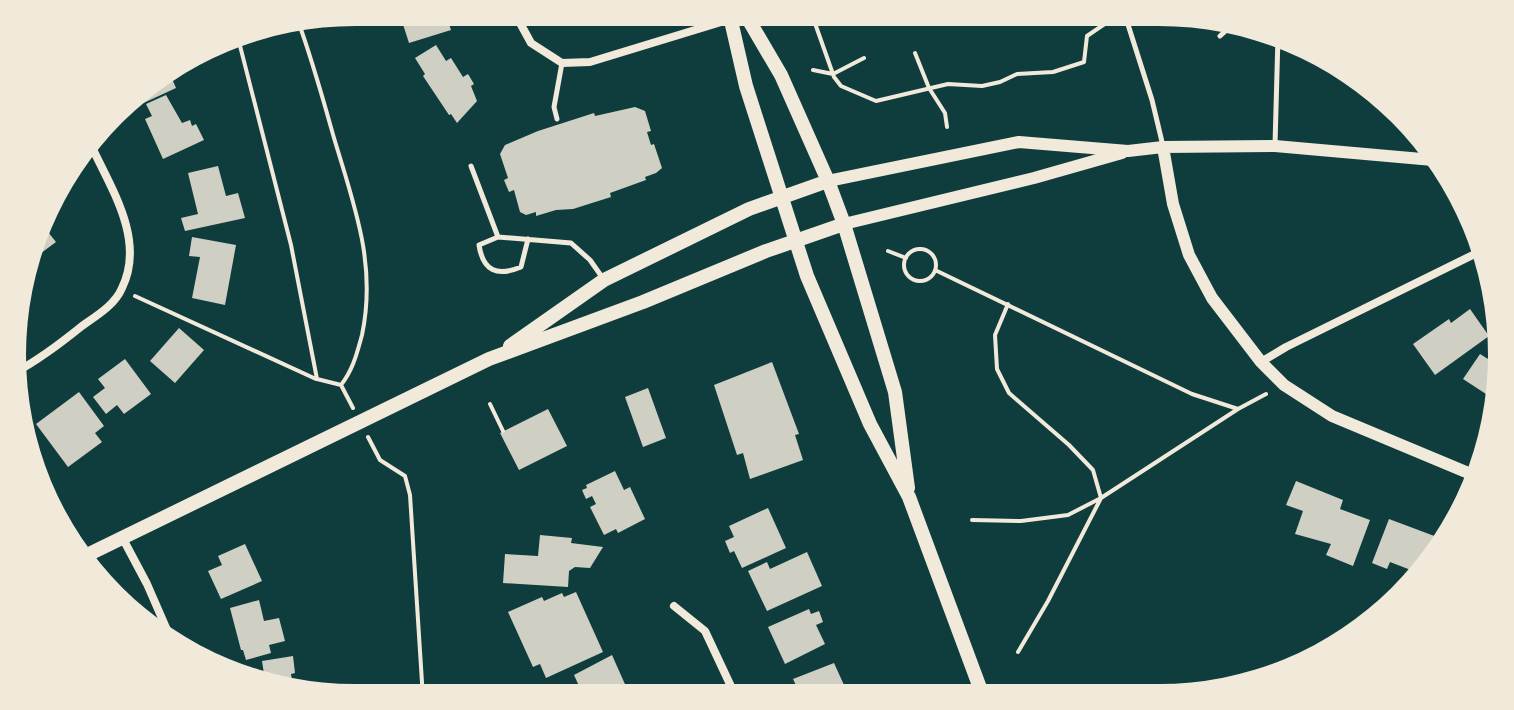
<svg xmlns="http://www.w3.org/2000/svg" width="1514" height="710" font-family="'Golos Text',sans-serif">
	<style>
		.building { fill: #cfcfc3 }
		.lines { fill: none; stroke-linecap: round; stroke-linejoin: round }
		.path { stroke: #f1e9da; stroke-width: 4 }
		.service { stroke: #f1e9da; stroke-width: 5 }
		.minor { stroke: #f1e9da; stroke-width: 8 }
		.tertiary { stroke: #f1e9da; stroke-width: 12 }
		.secondary { stroke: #f1e9da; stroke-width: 14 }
	</style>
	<rect width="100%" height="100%" fill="#0f3d3e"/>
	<path class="building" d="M399,12H445L451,30L409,43Z
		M436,45L446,61L451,58L463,77L468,74L474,84L471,86L477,101L457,123L451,114L449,115L423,76L425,74L415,58Z
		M169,72L176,88L137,106L133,97L146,83Z
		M166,95L182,123L190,120L192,126L196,124L204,140L163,159L145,119L152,116L146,104Z
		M635,107L645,111L651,131L647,132L651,145L654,144L662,168L656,173L645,177L646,180L610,193L611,197L573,209L556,210L536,216V212L526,215L520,212L514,190L509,192L504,180L508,178L500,154L505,145L538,131L594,113L595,116Z
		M218,166L226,196L238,193L245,218L185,231L181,218L198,214L188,173Z
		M44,227L56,242L29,262L37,244Z
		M192,237L236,245L225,305L192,298L200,257L189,256Z
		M1470,309L1489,336L1435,375L1413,344L1449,319L1451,323Z
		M179,328L204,350L175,383L150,361Z
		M1499,342L1502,355L1495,389L1491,387L1486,394L1463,379L1480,354L1488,359Z
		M125,359L151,394L124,414L117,405L106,414L93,397L105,388L98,379Z
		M772,362L799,434L795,435L803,460L750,479L743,453L737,455L714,385Z
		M648,388L666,438L643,447L625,397Z
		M79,392L104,426L95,433L102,442L68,467L36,424Z
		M548,409L567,446L519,470L500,433Z
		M34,443L42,467L36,469L29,445Z
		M615,471L624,490L630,487L645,519L618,533L616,529L604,535L590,507L596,504L592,496L586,499L582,490L587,488L586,485Z
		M1296,481L1343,500L1340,509L1370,520L1353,566L1326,555L1331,544L1295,534L1303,511L1286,505Z
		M768,508L786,548L742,568L734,551L730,553L725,541L734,537L729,526Z
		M1389,519L1445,540L1431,564L1412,583L1416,572L1390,562L1387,569L1372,563Z
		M540,535L572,538L571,543L603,547L590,568L575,567L569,571L568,587L503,583L505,554L538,556Z
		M245,544L262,581L221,599L208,571L222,565L218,556Z
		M807,552L822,586L767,611L748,571L767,562L770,569Z
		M576,592L603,652L546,678L540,664L533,667L508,612L542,597L544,601L562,593L564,597Z
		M259,600L264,621L279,618L285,641L269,645L271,653L246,660L243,650H241L230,608Z
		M809,609L811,614L819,611L823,622L816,625L825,644L785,664L768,627Z
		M612,655L628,691L615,697H584L574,675Z
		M293,656L295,673L291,674L293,686L261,679L260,674H264L262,661Z
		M834,663L849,696H801L793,679Z
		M662,685L668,697H635Z"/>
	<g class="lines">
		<path class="path" d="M811,12L834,77L841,86L876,101L948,84L982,86L1000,82L1017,74L1053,72L1084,62L1087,36L1109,21
			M1080,12L1107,21
			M1148,12H1153
			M298,21C312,59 323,99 334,138C354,205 377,264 362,335C357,353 353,370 341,385
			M237,34L291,245L317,379L341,385
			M915,53L929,88L945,113L947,127
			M813,70L833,74L864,58
			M904 265a16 16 0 1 1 32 0a16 16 0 1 1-32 0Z
			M888,251L906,258
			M935,270L1192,394L1238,409L1266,394
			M135,296L316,379
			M341,385L353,408
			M490,404L503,431
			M368,437L380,460L405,476L410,495L423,698
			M972,520L1021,521L1068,515L1101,498L1093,470L1069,445L1009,393L997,369L995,335L1008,304
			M1018,652L1048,601L1101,498L1238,409"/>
		<path class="service" d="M1124,12L1152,100L1163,146
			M1220,36L1231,26
			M557,119L554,107L562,63
			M1275,145L1278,36
			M471,166L498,237L571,243L590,260L602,277
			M498,237L479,245C483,271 497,277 521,267L528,239"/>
		<path class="minor" d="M514,12L531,43L562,63L590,62L731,19
			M1261,362L1286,347L1481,251
			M16,372C40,359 61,343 82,326C96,316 115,305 122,288C146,239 110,187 90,143
			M122,537L147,584L171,639
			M674,606L705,631L736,697"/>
		<path class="tertiary" d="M1163,147L1173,204L1189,255L1212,298L1261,362L1284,385L1332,416L1478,477
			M828,181L1019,142L1128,151L1163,147L1275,146L1433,160
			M844,224L1034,178L1122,153"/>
		<path class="secondary" d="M729,12L746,86L807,276L870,424L909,497L983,696
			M744,12L781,75L828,181L844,224L895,392L908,488
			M510,346L604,280L749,209L828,181
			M85,556L489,359L643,302L766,251L844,224"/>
	</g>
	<path d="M0 0H1514V710H0ZM355 26H1159A329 329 0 0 1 1488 355V355A329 329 0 0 1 1159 684H355A329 329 0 0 1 26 355V355A329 329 0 0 1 355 26Z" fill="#f1e9da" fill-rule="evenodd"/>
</svg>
